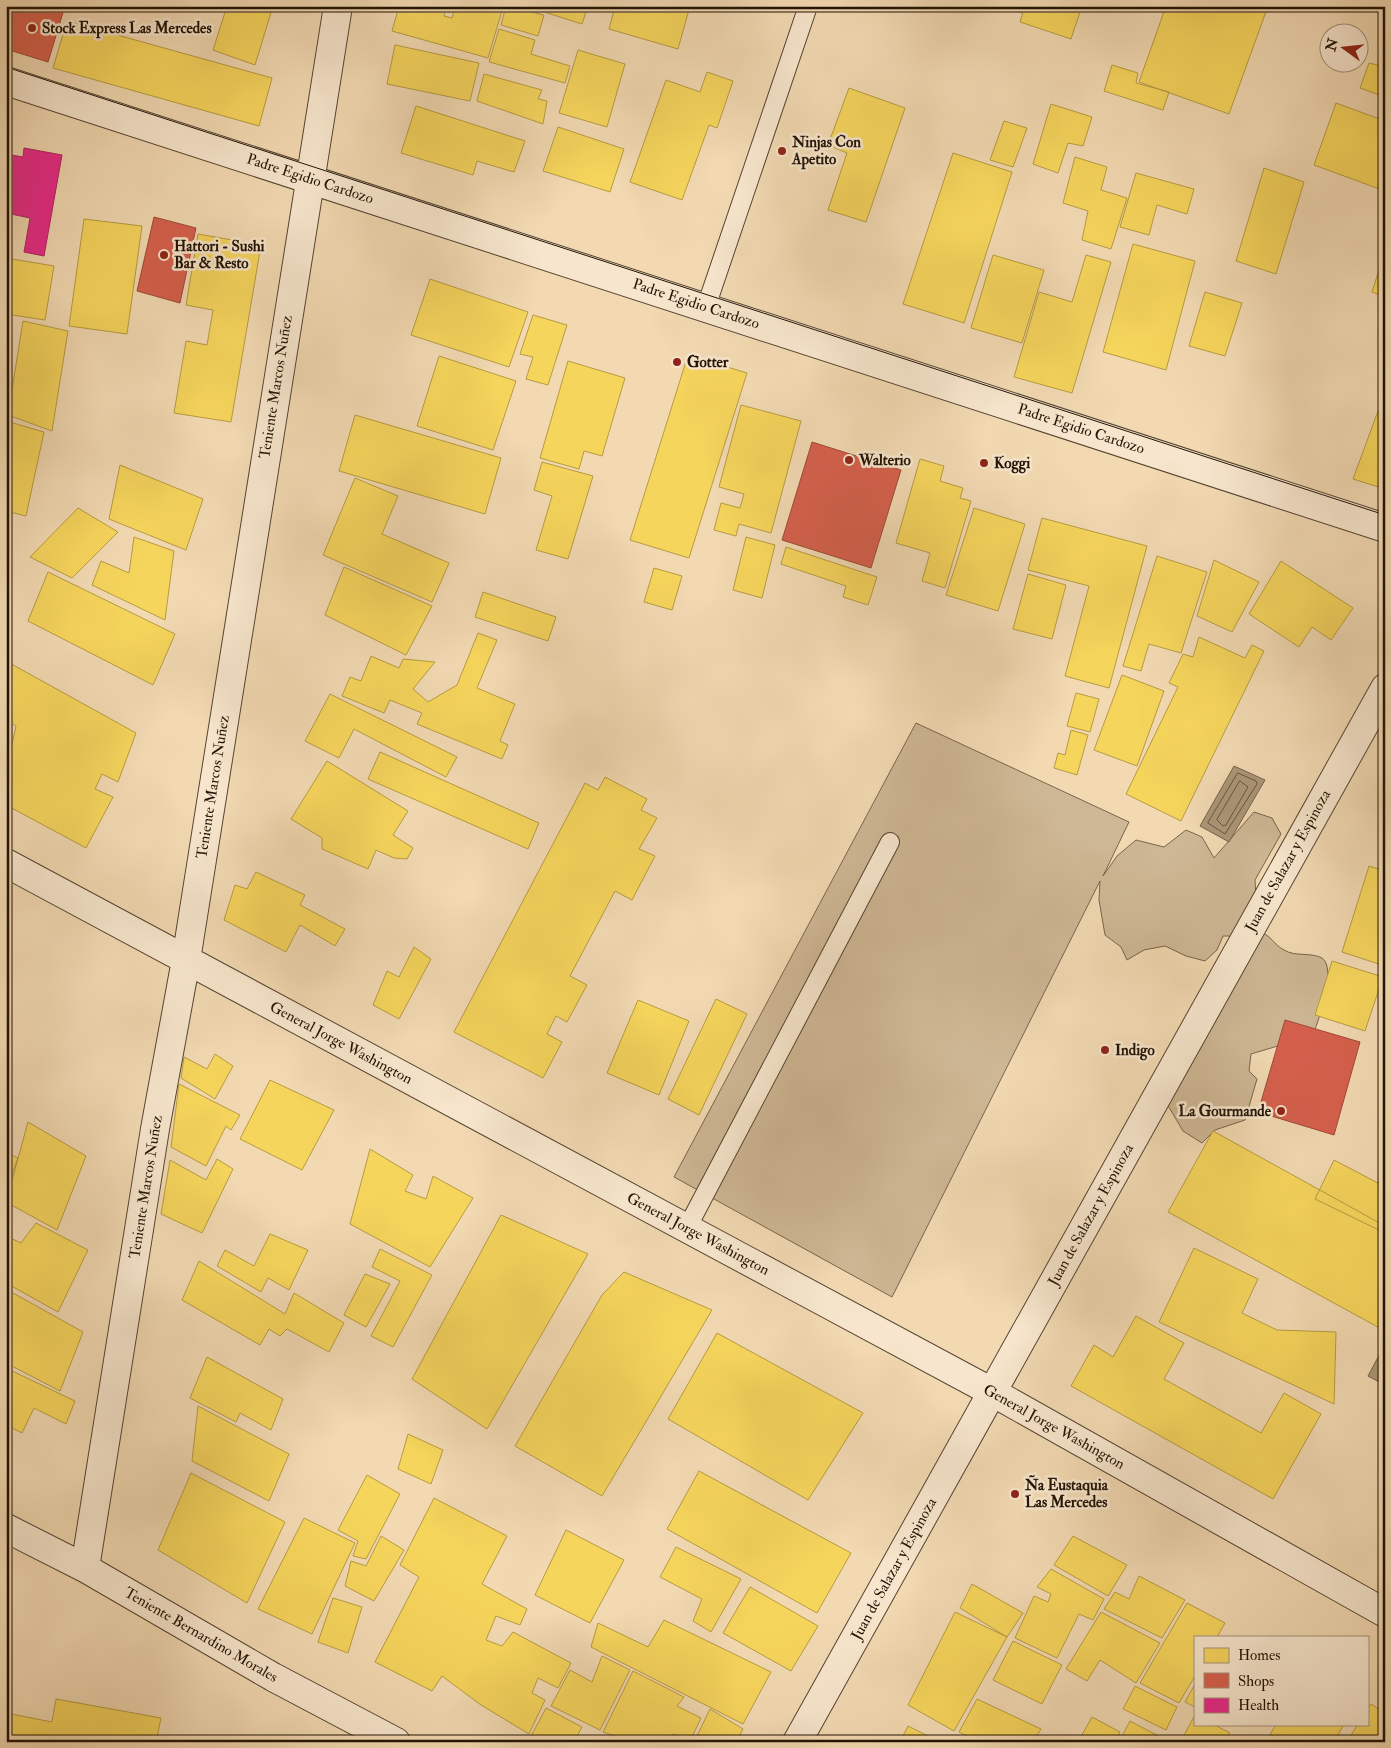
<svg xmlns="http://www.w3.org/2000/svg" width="1391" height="1748" font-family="'IM FELL Double Pica',serif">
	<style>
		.green { fill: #ceb794; stroke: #78654c }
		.water { fill: #ab9677; stroke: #746249 }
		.homes { fill: #f6d55c; stroke: #b69b42 }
		.shops { fill: #d6604d; stroke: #a04937 }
		.health { fill: #e7298a; stroke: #ac2262 }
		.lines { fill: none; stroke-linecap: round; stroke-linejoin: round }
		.shore { stroke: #66543e; stroke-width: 1 }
		.service-casing { stroke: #554430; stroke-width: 20 }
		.minor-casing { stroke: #554430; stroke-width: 30 }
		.tertiary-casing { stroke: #554430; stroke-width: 30 }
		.service { stroke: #f7e6cd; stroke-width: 18 }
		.minor { stroke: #f7e6cd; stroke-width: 28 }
		.tertiary { stroke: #f7e6cd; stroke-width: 28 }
		.tram { stroke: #211304; stroke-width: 1 }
		.poi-dot { fill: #8f2418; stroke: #f7e6cd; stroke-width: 2 }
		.labels { text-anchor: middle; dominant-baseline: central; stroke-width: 5; stroke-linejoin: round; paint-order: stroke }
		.poi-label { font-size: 15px; font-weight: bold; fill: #211304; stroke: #f7e6cd; text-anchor: start }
		.street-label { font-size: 15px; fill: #211304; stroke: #f7e6cd }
	</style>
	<rect width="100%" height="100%" fill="#f2d9b2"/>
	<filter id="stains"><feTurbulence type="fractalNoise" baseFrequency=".004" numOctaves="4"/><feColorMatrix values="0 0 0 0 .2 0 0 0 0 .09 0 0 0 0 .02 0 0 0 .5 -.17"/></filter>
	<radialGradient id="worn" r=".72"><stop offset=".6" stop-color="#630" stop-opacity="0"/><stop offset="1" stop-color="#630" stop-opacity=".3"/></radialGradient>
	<path class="green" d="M916,723L1129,822L1103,876L1117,856L1136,840L1164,847L1186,830L1202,837L1214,858L1254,812L1272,818L1281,834L1255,880L1256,897L1237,936H1223L1217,950L1205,961L1186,956L1165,946L1144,950L1127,960L1121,947L1105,935L1099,900L1100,881L892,1297L674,1177Z
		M1260,932C1271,935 1274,945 1284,950C1295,957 1311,952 1322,958C1337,968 1319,1019 1314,1032L1281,1045L1251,1054L1249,1071L1257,1079L1245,1120L1215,1130L1202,1143L1183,1131L1160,1092Z"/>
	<path class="water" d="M1234,766L1265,780L1229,842L1200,826Z
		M1383,1348L1385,1349V1385L1368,1376Z"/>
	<path class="homes" d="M227,6H273L255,65L213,50Z
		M399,6H447L444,16L452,18L455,6L503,7L488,58L392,31Z
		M506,6L544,15L538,36L501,25Z
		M525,6H588L582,24Z
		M615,6H690L678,49L609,29Z
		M1001,6H1023L1021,13Z
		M1025,6H1082L1071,39L1020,22Z
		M1166,6H1268L1229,114L1139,82Z
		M67,21L272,78L259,126L53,68Z
		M499,29L535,40L531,54L570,66L565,83L489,62Z
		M395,45L479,63L470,101L387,84Z
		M578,50L625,64L607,127L559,113Z
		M1369,63L1385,67V97L1360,88Z
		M1112,65L1138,73L1136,83L1169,92L1163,110L1104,91Z
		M707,72L733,81L717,128L709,125L682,200L630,182L666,80L700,92Z
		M484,74L542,90L538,99L547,101L543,124L477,101Z
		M849,88L905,108L866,222L828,210L847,153L828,145Z
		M1336,103L1385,121V191L1314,165Z
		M1051,104L1092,117L1083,146L1068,143L1058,173L1033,164Z
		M416,106L525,141L514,172L477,161L473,175L401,153Z
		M1004,121L1027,128L1013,167L990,160Z
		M558,127L624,149L610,192L543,171Z
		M953,153L1012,172L964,323L903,304Z
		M1075,157L1107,167L1101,190L1127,198L1111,249L1082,240L1088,211L1063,203Z
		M1264,168L1304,182L1276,274L1236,261Z
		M1136,173L1194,189L1187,214L1157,205L1149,235L1120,227Z
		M84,219L142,226L127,334L69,326Z
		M198,234L261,245L231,422L174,413L186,341L207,345L213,310L186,305Z
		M1133,244L1195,261L1166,370L1103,352Z
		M1385,251V297L1372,292Z
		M993,255L1044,270L1022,343L971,328Z
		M1086,255L1111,262L1072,393L1014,377L1039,292L1072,302Z
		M6,258L54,266L45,320L6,314Z
		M430,279L528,312L509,367L411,335Z
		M1205,292L1242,303L1225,356L1189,346Z
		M533,315L567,325L548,385L526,379L533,357L520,354Z
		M23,321L68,331L52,431L8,415Z
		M688,355L747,373L689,558L630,540Z
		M439,356L516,381L493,450L417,426Z
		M568,361L625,378L602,456L584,451L579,469L540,458Z
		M741,405L801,421L771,533L739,524L736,536L714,530L721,503L740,508L744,494L719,487Z
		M1378,411L1385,414V489L1353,479Z
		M355,415L501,458L485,514L339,471Z
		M6,421L44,432L26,516L6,511Z
		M920,459L944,466L940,481L963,488L960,498L971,501L945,588L922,581L930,553L896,543Z
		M542,462L593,476L568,559L536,550L552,496L534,490Z
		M120,465L203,499L186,550L109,519Z
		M355,478L398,496L382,534L449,563L432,602L323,555Z
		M78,508L118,532L72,578L30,557Z
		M974,508L1025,524L998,611L946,595Z
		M1042,518L1147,546L1109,688L1065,676L1089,586L1028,570Z
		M134,537L174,551L165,620L92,585L101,561L129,573Z
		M746,537L775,545L762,598L733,590Z
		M786,547L877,577L868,605L843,597L846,586L781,564Z
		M1157,556L1207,572L1181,653L1149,644L1141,671L1123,666Z
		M1214,560L1259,582L1232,632L1197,616Z
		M1281,561L1353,608L1331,640L1312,627L1299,647L1249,614Z
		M344,567L432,606L406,655L325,615Z
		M654,568L682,576L672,610L644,602Z
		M48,572L175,634L153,685L28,621Z
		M1028,574L1066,585L1052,639L1013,629Z
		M483,592L556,617L548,641L475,617Z
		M478,633L497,640L477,688L515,704L500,741L508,745L502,759L417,724L422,713L390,700L384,713L342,696L350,677L361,681L371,656L399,668L403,659L435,662L413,689L428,702L457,685Z
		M1199,637L1245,658L1252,645L1264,651L1181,821L1126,794L1178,687L1169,683L1183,654L1193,657Z
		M6,661L136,733L118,782L102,774L95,789L113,797L86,848L6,805V742L12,744L16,726L6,720Z
		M1122,675L1164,691L1137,766L1094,750Z
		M1076,693L1099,699L1090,732L1067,726Z
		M330,694L457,757L446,777L354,729L339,758L305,741Z
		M1071,730L1088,735L1077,775L1054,768L1058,753L1065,755Z
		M380,752L539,823L528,849L368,779Z
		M327,761L408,811L393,835L413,848L407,859L394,858L376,850L368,869L322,849V838L291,819Z
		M605,777L647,799L641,810L657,818L639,849L655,856L632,900L615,891L570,976L587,985L567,1022L556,1016L547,1034L562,1042L543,1078L454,1032L585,783L598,790Z
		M1369,866L1385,871V966L1342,952Z
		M256,872L305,895L300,905L345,929L335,946L300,925L286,952L224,920L235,885L247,889Z
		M414,947L431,959L399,1019L373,1005L387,971L399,977Z
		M1332,961L1383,977L1365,1031L1315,1015Z
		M716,999L747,1014L699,1115L668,1099Z
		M638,1000L689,1021L659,1095L607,1073Z
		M215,1054L233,1066L215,1099L181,1078L184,1057L207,1069Z
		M270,1080L334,1110L302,1170L240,1139Z
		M179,1084L240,1115L231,1130L226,1126L206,1166L171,1147Z
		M28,1122L86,1156L57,1230L6,1202Z
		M1213,1131L1385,1226V1331L1168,1212Z
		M370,1149L413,1175L405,1191L426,1199L433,1176L473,1198L430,1267L350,1224Z
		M6,1152L18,1158L6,1190Z
		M217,1159L233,1169L202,1233L161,1214L170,1160L206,1180Z
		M1334,1160L1378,1183L1385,1170V1233L1315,1199Z
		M501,1215L588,1254L487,1429L412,1379Z
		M36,1223L88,1250L58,1312L6,1283V1236L21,1243Z
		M270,1234L308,1250L289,1290L268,1278L261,1292L217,1266L225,1250L254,1266Z
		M1194,1248L1258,1279L1242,1313L1277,1330L1336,1332L1334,1404L1159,1322Z
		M380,1249L432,1275L393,1347L371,1336L400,1281L372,1267Z
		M199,1261L285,1314L294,1293L344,1323L329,1352L287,1329L280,1336L269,1329L260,1345L182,1300Z
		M624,1272L712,1310L602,1496L515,1446L602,1295Z
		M365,1274L390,1284L366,1327L344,1315Z
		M6,1289L83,1332L60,1391L6,1363Z
		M1136,1316L1184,1343L1164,1379L1261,1433L1284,1393L1321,1414L1273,1499L1071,1386L1094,1345L1113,1357Z
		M717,1333L863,1413L808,1500L668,1419Z
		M207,1357L283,1399L271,1430L240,1413L236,1422L190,1398Z
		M6,1368L75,1401L66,1424L34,1408L22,1433L6,1425Z
		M198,1406L289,1454L269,1501L192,1461Z
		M408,1434L443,1450L431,1484L398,1469Z
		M699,1471L851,1553L817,1613L667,1529Z
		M191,1473L285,1522L247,1603L158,1550Z
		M367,1475L400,1494L366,1559L353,1556L358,1541L338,1530Z
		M434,1498L507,1536L482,1584L527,1609L520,1625L496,1616L486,1640L502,1646L513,1632L571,1663L558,1688L538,1678L532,1693L545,1700L529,1734L481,1705L442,1676L432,1691L375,1662L419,1577L400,1565Z
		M304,1518L355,1543L312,1634L258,1609Z
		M566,1530L624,1560L590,1623L535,1595Z
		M381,1536L404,1550L374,1601L345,1586L351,1561L366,1566Z
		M1073,1536L1127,1565L1108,1596L1054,1565Z
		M676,1547L741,1579L711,1632L693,1621L702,1599L660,1577Z
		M1051,1569L1104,1599L1093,1620L1079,1614L1057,1658L1015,1638L1034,1596L1048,1602L1051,1594L1037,1587Z
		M1139,1576L1185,1600L1162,1638L1104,1609L1115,1592L1129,1599Z
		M972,1584L1023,1613L1007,1637L960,1608Z
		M750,1587L818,1626L791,1671L723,1633Z
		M333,1598L362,1607L348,1653L318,1642Z
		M1187,1603L1225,1623L1217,1637H1195V1676L1179,1703L1140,1683Z
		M955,1612L1007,1637L954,1731L908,1705Z
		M1101,1612L1160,1643L1136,1683L1100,1660L1087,1681L1066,1669Z
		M664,1620L771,1672L743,1724L591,1647L598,1623L648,1647Z
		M1013,1641L1062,1665L1042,1704L993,1680Z
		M602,1656L630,1670L600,1730L551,1706L570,1670L592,1682Z
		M633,1671L684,1697L677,1706L701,1718L690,1741L673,1734L670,1742H634L603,1732Z
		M1195,1684V1707L1185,1702Z
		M1135,1686L1177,1707L1166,1730L1123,1709Z
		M56,1699L161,1718L156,1742H6V1713L52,1722Z
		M977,1699L1041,1729L1033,1742H978L959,1732Z
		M1371,1704L1385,1713V1742H1347L1358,1724H1367V1710Z
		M546,1708L582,1727L574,1742H528Z
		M710,1709L743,1729L736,1742H694Z
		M1195,1715V1724H1213L1230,1733L1224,1742H1187L1182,1739Z
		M1092,1717L1120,1732L1115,1742H1078Z
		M1130,1721L1170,1742H1119Z
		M1276,1724H1344L1334,1742H1266Z
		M908,1726L940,1742H900Z"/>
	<path class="shops" d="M6,6H65L48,62L6,49Z
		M154,217L196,228L180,303L137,291Z
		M812,442L901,470L871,568L782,540Z
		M1285,1020L1360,1042L1334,1135L1258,1112Z"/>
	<path class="health" d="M24,148L62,155L44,256L24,252L30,218L6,213V154L23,157Z"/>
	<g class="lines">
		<path class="shore" d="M1238,773L1256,781L1257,784L1225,834L1208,823Z
			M1240,781L1248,787L1226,825L1223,826L1217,820Z"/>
		<g class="service-casing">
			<path id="service" d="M706,307L807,9
				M687,1228L890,842"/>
		</g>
		<g class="minor-casing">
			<path id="minor" d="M6,81L1385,528
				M6,863L992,1392L1385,1613
				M6,1528L85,1568L273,1677L396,1742
				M85,1568L155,1129L186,960L338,6"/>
		</g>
		<g class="tertiary-casing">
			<path id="tertiary" d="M797,1742L1385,688"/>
		</g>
		<use href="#service" class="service"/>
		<use href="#minor" class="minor"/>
		<use href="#tertiary" class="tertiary"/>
		<path class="tram" d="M6,67L1385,515"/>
	</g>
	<g class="poi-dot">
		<circle cx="32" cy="28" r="5"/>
		<circle cx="782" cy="151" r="5"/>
		<circle cx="164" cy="255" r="5"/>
		<circle cx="677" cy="362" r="5"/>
		<circle cx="849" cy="460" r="5"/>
		<circle cx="984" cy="463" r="5"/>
		<circle cx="1105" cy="1050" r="5"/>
		<circle cx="1281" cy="1111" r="5"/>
		<circle cx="1015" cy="1494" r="5"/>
	</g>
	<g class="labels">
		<g class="poi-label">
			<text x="42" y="28">Stock Express Las Mercedes</text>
			<text x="792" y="142">Ninjas Con<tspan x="792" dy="17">Apetito</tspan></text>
			<text x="174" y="246">Hattori - Sushi<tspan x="174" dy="17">Bar &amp; Resto</tspan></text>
			<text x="687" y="362">Gotter</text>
			<text x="859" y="460">Walterio</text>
			<text x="994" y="463">Koggi</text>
			<text x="1115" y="1050">Indigo</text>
			<text x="1271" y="1111" text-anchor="end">La Gourmande</text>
			<text x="1025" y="1485">Ña Eustaquia<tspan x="1025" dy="17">Las Mercedes</tspan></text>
		</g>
		<g class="street-label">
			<text transform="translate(310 179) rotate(18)">Padre Egidio Cardozo</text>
			<text transform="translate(696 304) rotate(18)">Padre Egidio Cardozo</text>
			<text transform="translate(276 387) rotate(-81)">Teniente Marcos Nuñez</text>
			<text transform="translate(1081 429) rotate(18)">Padre Egidio Cardozo</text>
			<text transform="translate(213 787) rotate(-81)">Teniente Marcos Nuñez</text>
			<text transform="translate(1288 861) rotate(-61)">Juan de Salazar y Espinoza</text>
			<text transform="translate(341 1043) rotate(28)">General Jorge Washington</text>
			<text transform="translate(146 1187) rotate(-81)">Teniente Marcos Nuñez</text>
			<text transform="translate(1091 1215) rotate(-61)">Juan de Salazar y Espinoza</text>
			<text transform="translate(698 1234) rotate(28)">General Jorge Washington</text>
			<text transform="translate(1054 1427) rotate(29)">General Jorge Washington</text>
			<text transform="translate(894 1569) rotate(-61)">Juan de Salazar y Espinoza</text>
			<text transform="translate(201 1635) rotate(30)">Teniente Bernardino Morales</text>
		</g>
	</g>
	<rect width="1391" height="1748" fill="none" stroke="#f2d9b2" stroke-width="25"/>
	<rect x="8" y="8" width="1376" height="1733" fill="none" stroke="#211304" stroke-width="2.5"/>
	<rect x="12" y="12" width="1366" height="1723" fill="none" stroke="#211304"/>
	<rect x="1194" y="1636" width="175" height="90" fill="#f7e6cd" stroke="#a1927d"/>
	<rect x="1204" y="1648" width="25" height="15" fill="#f6d55c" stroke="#a1927d"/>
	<text x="1238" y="1660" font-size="15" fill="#211304">Homes</text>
	<rect x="1204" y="1673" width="25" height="15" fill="#d6604d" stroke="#a1927d"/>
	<text x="1238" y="1686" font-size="15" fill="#211304">Shops</text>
	<rect x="1204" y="1698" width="25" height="15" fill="#e7298a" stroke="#a1927d"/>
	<text x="1238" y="1710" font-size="15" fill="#211304">Health</text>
	<g transform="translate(1344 48) rotate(285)"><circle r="24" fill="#f7e6cd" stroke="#a1927d"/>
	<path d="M0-4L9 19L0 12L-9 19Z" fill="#8f2418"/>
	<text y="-8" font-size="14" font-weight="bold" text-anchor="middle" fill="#211304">N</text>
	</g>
	<rect width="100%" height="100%" filter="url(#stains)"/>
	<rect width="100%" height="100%" fill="url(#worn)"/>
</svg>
